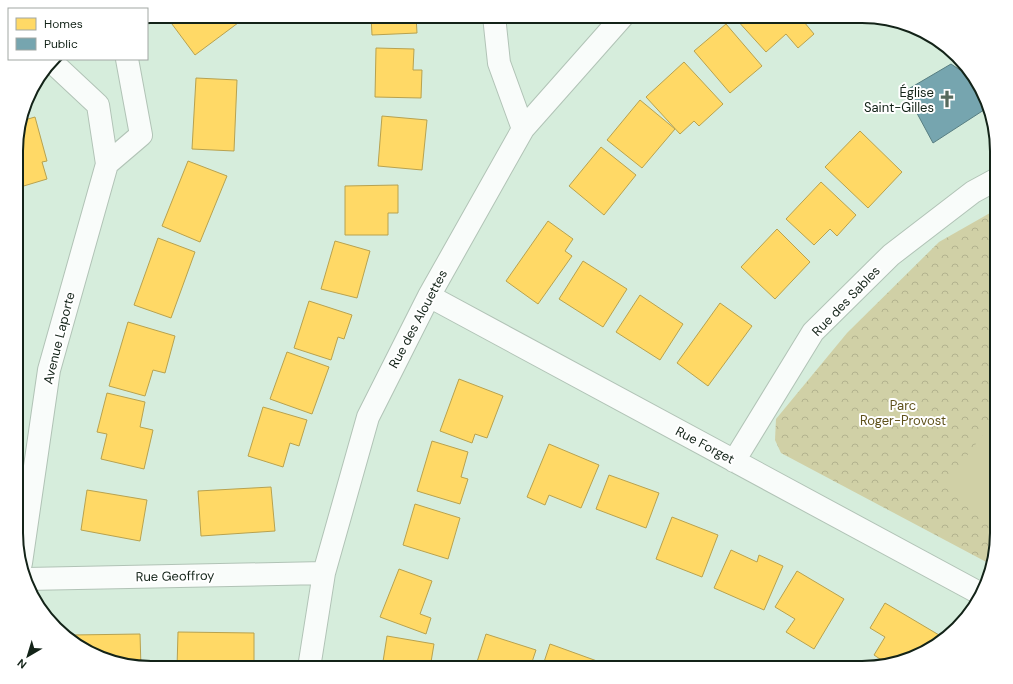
<svg xmlns="http://www.w3.org/2000/svg" width="1013" height="684" font-family="'DM Sans',sans-serif">
	<style>
		.park { fill: url(#park-crowns) }
		.pitch { fill: #d0d0a6 }
		.homes { fill: #ffd966; stroke: #b8a24f }
		.public { fill: #76a5af; stroke: #587e82 }
		.lines { fill: none; stroke-linecap: round; stroke-linejoin: round }
		.street-casing { stroke: #b1c3b6; stroke-width: 24 }
		.street { stroke: #f9fcfa; stroke-width: 22 }
		.labels { text-anchor: middle; dominant-baseline: central; stroke-width: 4; stroke-linejoin: round; paint-order: stroke }
		.poi-label { font-size: 13px; fill: #132318; stroke: #fff; text-anchor: end }
		.street-label { font-size: 13px; fill: #132318; stroke: #fff }
		.park-label { font-size: 13px; fill: #5f511b; stroke: #fff }
		.rim { fill: none; stroke: #132318; stroke-width: 2 }
	</style>
	<defs>
		<pattern id="park-crowns" width="20" height="18" patternUnits="userSpaceOnUse"><rect width="20" height="18" fill="#d0d0a6"/><path d="M2 6a3 3 0 1 1 6 0M12 15a3 3 0 1 1 6 0" fill="none" stroke="#b2b28e"/></pattern>
	</defs>
	<rect width="100%" height="100%" fill="#d6eddc"/>
	<path class="park" d="M997,209V542L992,565L781,453L775,440L776,419L847,333L939,242Z"/>
	<path class="pitch" d="M997,416V526L944,486Z"/>
	<path class="homes" d="M166,16H246V17L195,55Z
		M371,16H416L417,33L372,35Z
		M739,16H799L814,34L798,48L786,34L766,52L736,19Z
		M726,24L762,66L730,93L694,51Z
		M376,48L414,49L413,70H422L421,98L375,97Z
		M684,62L723,104L699,126L694,121L680,134L646,97Z
		M196,78L237,80L234,151L192,149Z
		M640,100L675,129L642,168L607,140Z
		M382,116L427,120L422,170L378,166Z
		M35,117L47,161L42,162L47,179L17,188V133L21,121Z
		M860,131L902,172L868,208L825,167Z
		M601,147L636,175L604,215L569,186Z
		M188,161L227,176L200,242L162,226Z
		M821,182L856,215L837,236L830,229L814,245L786,219Z
		M398,185V213H388V235H345V186Z
		M17,210H19L17,246Z
		M548,221L573,239L565,251L572,256L538,304L506,281Z
		M777,229L810,262L775,299L741,267Z
		M158,238L195,252L171,318L134,305Z
		M335,241L370,251L357,298L321,289Z
		M583,261L627,289L603,327L559,299Z
		M640,295L683,324L660,360L616,332Z
		M309,301L352,315L344,339L338,337L331,360L294,348Z
		M720,303L752,326L708,386L677,363Z
		M128,322L175,336L165,373L153,370L145,396L109,386Z
		M287,352L329,367L312,414L270,399Z
		M459,379L503,396L487,438L475,434L472,443L440,431Z
		M107,393L145,402L140,427L153,430L144,469L101,459L107,434L97,432Z
		M263,407L307,420L299,446L290,443L283,467L248,456Z
		M432,441L468,452L461,477L468,479L460,504L417,491Z
		M549,444L599,465L581,508L549,495L545,505L527,497Z
		M609,475L659,493L646,528L596,509Z
		M271,487L275,531L201,536L198,491Z
		M87,490L147,500L140,541L81,530Z
		M415,504L460,518L448,559L403,545Z
		M672,517L718,535L702,577L656,559Z
		M731,550L757,562L759,555L783,566L764,610L714,588Z
		M399,569L432,581L420,614L431,618L426,634L380,617Z
		M797,571L844,599L814,649L786,632L795,619L775,607Z
		M885,603L939,635L933,645L922,654L886,663L874,655L885,637L870,628Z
		M178,632L254,633V668H177Z
		M140,634L141,668L107,661L72,642V635Z
		M486,634L536,650L530,668H475Z
		M387,636L434,644L430,668H382Z
		M550,644L597,661L595,668H542Z"/>
	<path class="public" d="M951,64L960,70L964,68L983,91L987,108L933,143L905,91Z"/>
	<g class="lines">
		<g class="street-casing">
			<path id="street" d="M494,16L499,63L523,129
				M107,164L141,135L127,59
				M429,296L981,594
				M734,461L813,332L891,255L973,192L997,179
				M21,563L49,370L107,164L98,105L52,62
				M27,579L324,573
				M309,668L324,573L368,417L429,296L523,129L623,16"/>
		</g>
		<use href="#street" class="street"/>
	</g>
	<defs>
		<g id="church-bare" transform="scale(1.38)"><path d="M-1.2-6h2.4v3.5h3.3v2.4h-3.3V6h-2.4V-.1h-3.3v-2.4h3.3Z" fill="#576a5d" stroke="#fff" stroke-width="2.5" paint-order="stroke"/></g>
	</defs>
	<g fill-rule="evenodd">
		<use href="#church-bare" x="947" y="99"/>
	</g>
	<g class="labels">
		<g class="poi-label">
			<text x="934" y="92">Église<tspan x="934" dy="15">Saint-Gilles</tspan></text>
		</g>
		<g class="street-label">
			<text transform="translate(846 301) rotate(-46)">Rue des Sables</text>
			<text transform="translate(418 319) rotate(-62)">Rue des Alouettes</text>
			<text transform="translate(59 338) rotate(-76)">Avenue Laporte</text>
			<text transform="translate(705 445) rotate(28)">Rue Forget</text>
			<text transform="translate(175 576) rotate(-1)">Rue Geoffroy</text>
		</g>
		<g class="park-label">
			<text x="903" y="405">Parc<tspan x="903" dy="15">Roger-Provost</tspan></text>
		</g>
	</g>
	<path d="M0 0H1013V684H0ZM151 23H862A128 128 0 0 1 990 151V533A128 128 0 0 1 862 661H151A128 128 0 0 1 23 533V151A128 128 0 0 1 151 23Z" fill="#fff" fill-rule="evenodd"/>
	<path class="rim" d="M151 23H862A128 128 0 0 1 990 151V533A128 128 0 0 1 862 661H151A128 128 0 0 1 23 533V151A128 128 0 0 1 151 23Z"/>
	<rect x="8" y="8" width="140" height="52" fill="#ffffff" stroke="#a1a7a3"/>
	<rect x="16" y="18" width="20" height="12" fill="#ffd966" stroke="#a1a7a3"/>
	<text x="44" y="28" font-size="12" fill="#132318">Homes</text>
	<rect x="16" y="38" width="20" height="12" fill="#76a5af" stroke="#a1a7a3"/>
	<text x="44" y="48" font-size="12" fill="#132318">Public</text>
	<g transform="translate(28 656) rotate(218)" stroke="#ffffff" stroke-width="3" paint-order="stroke">
	<path d="M0-3L7 15L0 10L-7 15Z" fill="#132318"/>
	<text y="-6" font-size="11" font-weight="bold" text-anchor="middle" fill="#132318">N</text>
	</g>
</svg>
